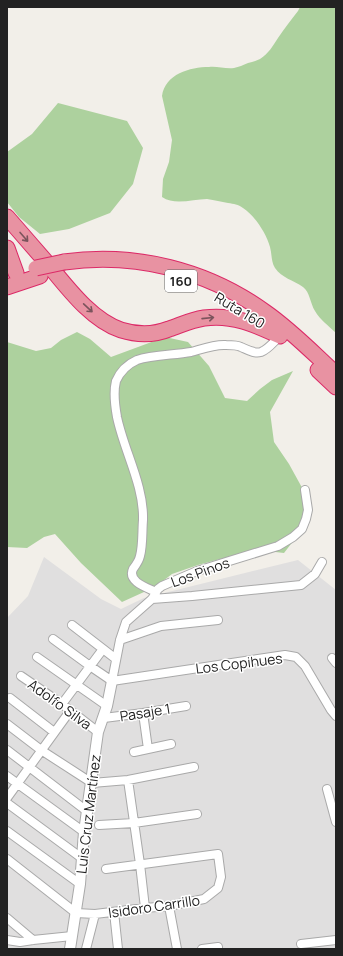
<svg xmlns="http://www.w3.org/2000/svg" width="343" height="956" font-family="Manrope,sans-serif">
	<style>
		.residential { fill: #e0dfdf }
		.forest { fill: #add19e }
		.lines { fill: none; stroke-linecap: round; stroke-linejoin: round }
		.minor-casing { stroke: #a9a9a9; stroke-width: 10 }
		.tertiary-casing { stroke: #a9a9a9; stroke-width: 12 }
		.motorway-casing { stroke: #dc2a67; stroke-width: 17 }
		.minor { stroke: #fff; stroke-width: 8 }
		.tertiary { stroke: #fff; stroke-width: 10 }
		.motorway { stroke: #e892a2; stroke-width: 15 }
		.motorway-bridge-casing { stroke: #dc2a67; stroke-width: 17; stroke-linecap: butt }
		.motorway-bridge { stroke: #e892a2; stroke-width: 15 }
		.oneway { stroke: #7b545c }
		.labels { text-anchor: middle; dominant-baseline: central; stroke-width: 3; stroke-linejoin: round; paint-order: stroke }
		.shield { fill: #fff; stroke: #646464; stroke-width: 1 }
		.shield-label { font-size: 13px; font-weight: bold; fill: #222 }
		.street-label { font-size: 14px; fill: #222; stroke: #fff }
	</style>
	<rect width="100%" height="100%" fill="#f2efe9"/>
	<path class="residential" d="M44,557L101,599L121,609L144,598L298,560L336,590V949H7V618L28,596Z"/>
	<path class="forest" d="M300,7H336V333C329,326 320,320 315,311C310,303 310,292 303,287C293,280 282,278 275,268C271,262 272,254 270,247C266,233 255,216 243,208C238,204 234,204 228,203C221,202 215,200 207,199C193,199 175,206 162,197L163,179L169,162L172,140L162,96C165,74 190,67 209,67C217,66 225,69 234,68C239,67 243,65 248,63C252,62 256,61 260,59C269,53 272,47 278,38C284,29 291,20 298,11Z
		M58,103L127,121L143,148L133,184L110,213L69,229L40,234L19,217L7,202V152L32,134Z
		M77,332L90,339L111,357L165,337L188,342L209,366L225,398L247,401L260,389L272,380L293,371L270,412L274,442L289,464L311,504L301,531L284,553L267,551L220,559L198,565L172,574L155,587L122,602L81,563L55,534L44,537L27,548L7,547V342L36,351L51,348L61,340Z"/>
	<g class="lines">
		<g class="minor-casing">
			<path id="minor" d="M156,592C148,588 127,582 133,569C136,565 139,561 140,556C143,545 142,532 143,520C144,485 124,451 117,417C115,406 113,393 116,381C120,372 128,364 137,360C152,355 174,355 191,352C202,349 215,344 226,345C231,345 237,345 241,347C248,350 254,354 261,352C269,349 274,341 280,336
				M152,599L192,596L301,585L315,574L322,562
				M72,625L116,659
				M53,639L90,666L112,681
				M120,640L161,626L218,620
				M37,657L107,706
				M332,658L336,663
				M21,676L62,704L98,732
				M112,681L120,640L126,622L152,599L158,589L162,586L197,571L278,546L293,537L302,529L306,519L308,510L305,490
				M112,681L285,655L296,657L305,666L331,710L336,716
				M10,698L54,732
				M62,704L103,649
				M143,713L148,749
				M104,718L143,713L186,706
				M7,724L41,750L92,783L128,780L194,767
				M7,750L88,812
				M134,752L171,744
				M7,776L84,832
				M128,780L140,864L145,908
				M327,789L336,822
				M7,798L70,711
				M7,803L83,859
				M99,825L134,823L197,814
				M7,831L80,884
				M7,859L76,913L95,914L145,908L169,906L204,899L218,888L221,877L218,854L106,869
				M169,906L177,949
				M114,912L118,949
				M7,918L33,940
				M7,940L20,942L33,940L72,936
				M301,944L336,940
				M86,949L95,914
				M202,949L218,947"/>
		</g>
		<g class="tertiary-casing">
			<path id="tertiary" d="M70,949L80,884L84,832L98,732L107,706L112,681"/>
		</g>
		<g class="motorway-casing">
			<path id="motorway" d="M7,217C20,232 34,248 47,263C67,287 91,320 121,330C137,335 154,335 169,329C181,325 191,320 204,318C232,314 254,324 280,336
				M7,248L16,273
				M64,262C135,252 207,270 265,312C291,330 313,353 336,374
				M7,287L40,276
				M318,370L336,387"/>
		</g>
		<use href="#minor" class="minor"/>
		<use href="#tertiary" class="tertiary"/>
		<use href="#motorway" class="motorway"/>
		<g class="motorway-bridge-casing">
			<path id="motorway-bridge" d="M36,268L64,262"/>
		</g>
		<use href="#motorway-bridge" class="motorway-bridge"/>
	</g>
	<defs><path id="oneway-shaft" d="M-6 0H5M1.5-3L5.5 0L1.5 3" fill="none" stroke-width="1.6" stroke-linecap="round" stroke-linejoin="round"/></defs>
	<g class="oneway">
		<use href="#oneway-shaft" transform="translate(24 237) rotate(49)"/>
		<use href="#oneway-shaft" transform="translate(88 308) rotate(43)"/>
		<use href="#oneway-shaft" transform="translate(208 318) rotate(-6)"/>
	</g>
	<g class="labels">
		<rect class="shield" x="165" y="270" width="32" height="22" rx="3"/>
		<g class="shield-label">
			<text x="181" y="281">160</text>
		</g>
		<g class="street-label">
			<text transform="translate(240 310) rotate(31)">Ruta 160</text>
			<text transform="translate(200 572) rotate(-20)">Los Pinos</text>
			<text transform="translate(239 663) rotate(-7)">Los Copihues</text>
			<text transform="translate(60 704) rotate(36)">Adolfo Silva</text>
			<text transform="translate(145 712) rotate(-9)">Pasaje 1</text>
			<text transform="translate(88 814) rotate(-83)">Luis Cruz Martínez</text>
			<text transform="translate(154 906) rotate(-8)">Isidoro Carrillo</text>
		</g>
	</g>
	<rect width="343" height="956" fill="none" stroke="#222222" stroke-width="16"/>
</svg>
